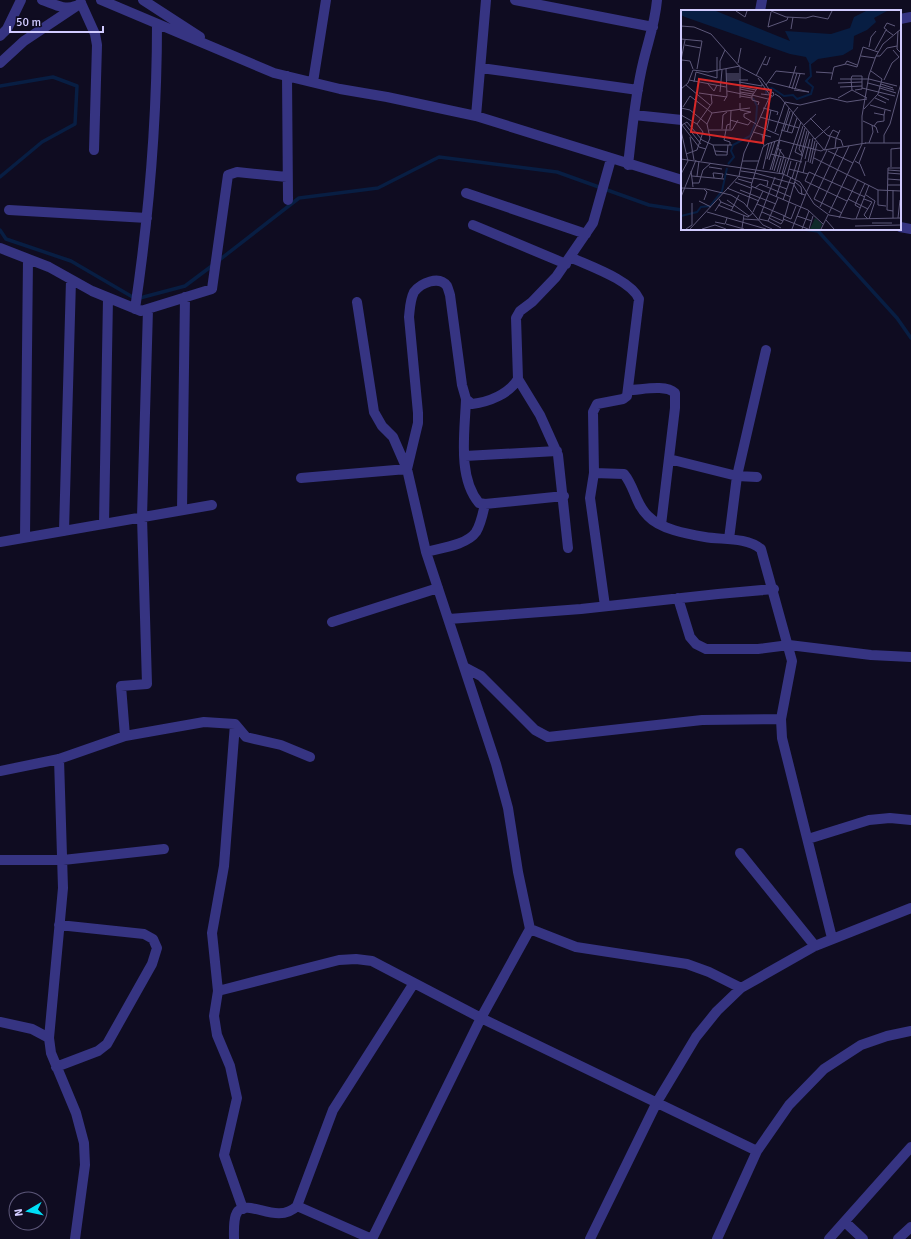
<svg xmlns="http://www.w3.org/2000/svg" width="911" height="1239" font-family="Signika,sans-serif">
	<style>
		.lines { fill: none; stroke-linecap: round; stroke-linejoin: round }
		.stream { stroke: #081e43; stroke-width: 3.5 }
		.minor { stroke: #363482; stroke-width: 10 }
		.tertiary { stroke: #363482; stroke-width: 10 }
		.inset-river { fill: none; stroke: #081e43; stroke-width: 2 }
		.inset-road { fill: none; stroke: #5d587a; stroke-width: 1 }
		.view { fill: #d62828; fill-opacity: 0.15; stroke: #d62828; stroke-width: 2 }
		.inset-edge { fill: none; stroke: #d1cbff; stroke-width: 2 }
	</style>
	<rect width="100%" height="100%" fill="#0f0c21"/>
	<g class="lines">
		<path class="stream" d="M0,86L53,77L77,86L75,124L42,142L0,177
			M804,229L818,231L897,318L911,338
			M0,230L6,239L71,261L136,299L185,286L213,265
			M218,261L299,198L378,188L439,157L557,172L649,205L682,210"/>
		<path class="minor" d="M101,0L274,73L340,89L387,97L476,116L682,180
			M143,0L200,37
			M515,0L653,27
			M81,3L95,34L97,45L94,150
			M760,11L762,0
			M900,19L911,17
			M481,68L638,90
			M287,76L288,200
			M313,82L326,0
			M634,115L682,120
			M476,116L486,0
			M628,165C632,131 635,96 643,63C648,41 655,24 657,0
			M466,193L586,234
			M9,210L147,218
			M473,225L566,264
			M900,227L911,229
			M0,248L49,267L92,291L141,311L212,289L228,175L237,172L287,177
			M570,257C589,266 631,280 639,299L627,396L623,399L597,404L593,412L594,473L590,498L605,606
			M357,302L374,412L382,426L393,437L407,469L426,552L496,764L508,808L518,872L530,929L481,1018L372,1239
			M135,309C149,215 157,120 157,24
			M518,379L540,415L558,455L568,548
			M629,390C641,390 665,384 675,393V408L661,525
			M466,399C465,431 457,477 479,503L485,504L564,496
			M465,456L557,451
			M669,459L737,476L757,477
			M594,473L624,474C635,487 635,504 648,516C660,529 687,534 705,537C722,540 746,537 761,549L792,661L781,719L782,738L832,938
			M301,478L407,469L418,423V413L409,317C410,308 410,300 414,292C421,283 439,275 447,286C448,288 449,292 450,295L462,385L466,399L472,404C489,402 509,394 518,379L516,318L520,311L532,302L556,277L593,223L611,159
			M182,510L185,297
			M104,524L108,298
			M64,531L71,280
			M25,537L28,259
			M729,539L737,476L766,350
			M0,542L212,505
			M426,552C441,548 467,545 476,532C481,524 483,513 485,504
			M678,598L690,637L696,644L706,649H758L789,645L871,655L911,657
			M449,619L581,609L718,594L774,589
			M332,622L438,588
			M464,667L481,676L535,730L548,737L702,720L781,719
			M235,724L224,866L212,933L218,991L214,1016L217,1035L230,1066L237,1098L224,1155L243,1209
			M125,736L121,686L147,684L142,517L148,309
			M59,759L63,888L49,1038L51,1053L76,1113L84,1143L85,1165L75,1239
			M0,771L59,759L125,736L204,722L235,724L246,737L281,745L310,757
			M808,839L869,820L890,818L911,820
			M740,853L815,946
			M0,860H63L164,849
			M530,929L576,947L687,964L709,972L741,988
			M218,991L339,960L356,959L372,961L481,1018L757,1151
			M0,1022L32,1029L49,1038
			M56,1067L98,1051L107,1044L152,964L157,948L153,939L144,934L59,925
			M297,1206L372,1239
			M845,1222L863,1239
			M234,1239C234,1232 233,1217 238,1211C250,1199 277,1225 297,1206L333,1110L414,983
			M590,1239L657,1102L696,1037L717,1011L741,988L815,946L911,908
			M717,1239L757,1151L789,1105L824,1069L861,1045L887,1036L911,1031
			M829,1239L911,1147
			M898,1239L911,1227"/>
		<path class="tertiary" d="M42,0C52,3 65,11 75,6
			M0,36L7,29L21,0
			M0,63L24,41L81,3"/>
	</g>
	<g transform="translate(681 10)">
		<rect width="220" height="220" fill="#0f0c21"/>
		<path d="M134,208L141,214L139,219H129Z" fill="#0e2b2a"/>
		<path d="M0,1H35L109,31L104,21L150,24L169,18L173,7L185,1H206L193,8L195,12L186,20L173,26L172,39L162,45L137,49L129,55L125,47L109,44L4,7L0,5Z" fill="#081e43"/>
		<path class="inset-river" d="M85,84V80L91,78L103,86L112,85L116,89L130,84L132,77L125,71L130,66L129,54M47,154L53,147L50,141L52,135L69,126L75,111L76,96L72,88M0,206L16,202L20,197L29,196L41,181L46,158"/>
		<path class="inset-road" d="M55,1L64,7L66,1M90,1L105,7L125,8L132,6L147,9L151,1M90,2L87,17L106,10L107,7M0,16L13,17L30,24L59,57L80,68L90,82M110,19L112,7M206,20L203,18L206,13L214,16M217,21L216,39L220,43M0,29L21,31L16,59M4,35L20,38M188,37L190,27L195,21M194,40L205,20L212,25M180,46L194,48M195,46H199L206,38L216,36M0,50L4,30M1,50L9,51L12,59M57,53L60,38M82,54L86,55L89,47M164,54L166,51L176,55M39,60V51L44,40M135,62L151,63M45,64H58M45,66H58M75,66L85,46M45,68H58M77,68L89,85L80,84M159,69H170L171,80L186,88M170,69H188L216,76M170,69L171,66H181V79L174,80M8,70L45,77M45,70H67M150,70L153,57L165,54L176,57L182,37L197,42M203,70L211,53L218,47L212,40M13,72L15,62L36,68V47M58,72L81,76V74M87,72L128,82M157,73L181,72M187,73L213,80M27,74L33,81L36,75M200,74L212,78M5,75L29,95M85,75L95,61L124,64M59,77L75,80M159,77L181,76M108,78L115,56M181,78L214,86M199,78L215,83M0,79L7,73L12,60L27,62L59,56M59,79L73,82M111,79L116,63M114,79L119,64M113,80L128,82M46,81L71,86M39,82L41,60M59,82L72,84M18,83L46,87M94,84L99,87L143,140L185,133M71,85L87,89M197,85L208,90M59,86L71,88M59,88V57M89,88L93,85L92,82L89,84L91,86M157,88L171,80M194,88L205,93M43,91L46,86L45,59M59,93V100L70,102L63,104V107L75,114M77,95L78,92L71,90V86L77,77M189,95L210,101M2,97L9,86L31,103L69,98M0,98L9,100L26,114L29,128L20,151M82,98L97,102L96,105M183,99L197,84L201,69L190,61M193,103L203,105L204,100M0,105L16,114L22,122L16,140L5,144M79,107L118,118M129,108L146,125L160,130L162,136M49,110L67,115L70,111M182,111L195,117L197,123M3,113L20,134M16,114L31,93L30,84M26,114L31,103M49,114L46,115L43,130L49,132V135M1,115L6,112L21,130L32,135L35,145H46L47,135M1,115L18,137L25,139M75,115L98,125M123,115L135,104M122,116L114,142L122,146M193,116L196,112L203,111V105M41,119L42,105L46,102M49,119L50,101M86,119L90,100M28,120H51L57,110M100,120L111,123L116,108M103,120L109,101M0,121L7,151L0,164M72,122L90,127M94,122L104,92L119,95L149,88L166,92L186,89M106,122L112,103L117,97M81,124L83,136M9,127L13,150M148,127L152,120L158,123M134,129L149,116M184,133H220M188,133L192,122L191,115M203,133V125L209,114L220,73M32,135H51M97,138L103,146L98,163M154,138L155,129L159,120M144,139L149,127M34,141L46,142M147,141L172,153M120,142L118,139L124,118M90,144L121,152M120,145L126,121M133,148L197,180L220,181M0,149L102,164L119,172L133,194L148,205L171,209L220,208M86,149L91,132M124,149L129,129M88,150L94,131M61,151H78M174,151L179,154L184,166M127,152L132,128M129,153L134,131M178,153L184,137M131,154L136,133M28,157L41,159M210,157V139L220,138M82,159L88,133M108,159L127,164M89,160L108,98M91,160L99,130M207,160L220,161M10,161L12,177M60,161L74,163M93,161L100,139M96,162L100,148M74,163L114,174M122,163L125,151M207,163L220,164M45,164L72,169M101,164L105,149M11,166L43,169M16,166L18,151M106,166L110,151M94,167L78,209L87,211L100,218M33,168L32,163H34L42,164L41,168M72,168L87,171L86,176M111,168L116,152M57,169L71,173M207,169L220,170M54,172L70,178M114,172L120,177L121,185M11,173H18L22,160L30,153M92,174L106,179M113,175L118,183L124,185M207,175H220M0,178L25,179L50,185L63,193L82,215L91,219M46,178L78,191M74,178L79,174L110,187M23,179L26,182L23,190M59,180L95,194M197,180V195L205,196M185,185L194,191L188,209M0,187L15,150M95,187L120,112M133,189L157,138M133,189L161,203M167,189L187,199M183,189L191,192L183,205L187,209M46,190L68,206M102,190L110,167M18,191L30,197M166,191L124,171L128,162L184,187M40,192L52,197M76,194L104,206L128,122M37,195L67,207L72,203M66,197L71,176M139,197L168,136M179,198L174,195L184,173M34,201L40,192L38,189M50,201L58,185M212,201L206,200L207,158H220M26,202L85,219M72,202L82,181M81,202L102,211L103,206L110,209L115,196M148,203L181,134V106L188,65L195,46L202,34L220,19M116,206L131,211M88,208L100,214L102,211M158,208L177,169M212,208V180M217,208L219,190M63,209L78,210M102,209L127,219M175,209L188,175M145,210L153,219M87,211L97,188M34,212L44,214L46,208M191,213H211M45,214L63,219M142,214L127,200L70,176L82,137L86,134L98,130L140,141L144,139M174,216L220,215M61,218L63,205M5,219L11,215V193M9,219L58,166L63,143L89,86M21,219L34,215L45,219M111,219L126,181L146,140M121,219L128,201M128,219L132,206M140,219L147,205"/>
		<path class="view" d="M18,69L90,80L82,133L10,122Z"/>
		<rect width="220" height="220" class="inset-edge"/>
	</g>
	<g transform="translate(28 1211) rotate(261)"><circle r="19" fill="#0f0c21" stroke="#5d587a"/>
	<path d="M0-3L7 15L0 10L-7 15Z" fill="#00def6"/>
	<text y="-6" font-size="11" font-weight="bold" text-anchor="middle" fill="#d1cbff">N</text>
	</g>
	<path d="M10 26v6h93v-6" fill="none" stroke="#d1cbff" stroke-width="2"/>
	<text x="16" y="26" font-size="12" fill="#d1cbff" stroke="#0f0c21" stroke-width="3" paint-order="stroke">50 m</text>
</svg>
